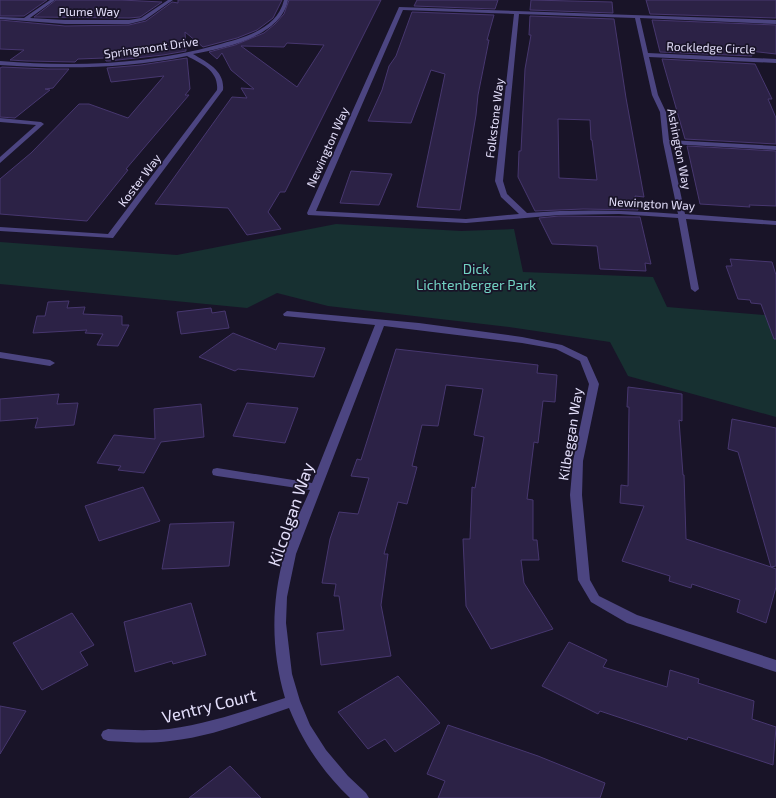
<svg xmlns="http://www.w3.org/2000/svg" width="776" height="798" font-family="'Exo 2',sans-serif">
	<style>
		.green { fill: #173031 }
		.building { fill: #2c2246; stroke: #47376f; fill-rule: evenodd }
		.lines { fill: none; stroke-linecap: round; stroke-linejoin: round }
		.minor { fill: #4c4581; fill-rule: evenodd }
		.labels { text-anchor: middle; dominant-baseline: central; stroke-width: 3.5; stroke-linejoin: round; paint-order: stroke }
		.far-street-label { font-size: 12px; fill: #e4dffb; stroke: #191428 }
		.park-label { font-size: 14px; fill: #72d3c3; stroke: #191428 }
		.street-label { font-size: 14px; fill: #e4dffb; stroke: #191428 }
		.near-street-label { font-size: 17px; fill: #e4dffb; stroke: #191428 }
	</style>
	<rect width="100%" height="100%" fill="#191428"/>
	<path class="green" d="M336,224L461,231L514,229L523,272L653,277L667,307L776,316V417L628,376L610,342L509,327L328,306L277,293L247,308L0,284V242L177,255Z"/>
	<path class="building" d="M0,0H47L24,16H0Z
		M56,0H121L162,2L140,17L129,18L34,17Z
		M178,0H282L273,18L257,30L237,38L203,47L185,32L186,51L163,55L109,61H106L105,58L78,59L75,62L27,61L10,60L24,50L0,49V20L65,26L129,25L146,21L172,2L178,3Z
		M289,0H381L285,192H280L268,212L281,229L247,235L228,208L155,204L232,97L247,98L241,88L254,89L231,70L222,53L217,59L209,52L235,45L264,33L275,24L284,14ZM287,43L324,45L297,87L241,46L284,47Z
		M417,0H498L495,9L414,6Z
		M531,0L612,2L613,13L530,10Z
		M646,0H776V18L650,14Z
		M412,12L494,15L487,40H489L478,95L476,115L460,210L417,207L445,74L431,70L411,123L368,121L382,90L389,66L396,56Z
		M530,16L614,19L626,98L644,197L635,196L638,210L583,209L535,211L518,177L519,151H521L525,69L531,35H529ZM558,119L590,120L591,140H592L597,180L559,178Z
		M652,20L776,25V54L750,51L752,56L660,52Z
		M187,58L190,89L185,95H189L126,169L128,170L87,221L0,214V179L31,153L79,104H89L128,118L164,76L111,82L107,68L141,65Z
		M662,59L755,64L772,99H768L776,118V144L685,139Z
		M2,67L47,69H69L53,88L45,89L50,90L15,118L0,117V68Z
		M687,146L776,151V206L749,205L750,207L700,204Z
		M351,171L392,174L379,205L340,203Z
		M559,216L640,217L651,264L645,263L646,271L600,269L597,246L552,244L539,218Z
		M730,259L772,262L776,275V339H774L761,304L751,303L750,300L738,299L726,266H732Z
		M69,301L67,308L85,307L83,314L122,316V325H129L118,346L97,345L103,334L85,333L87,330L33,333L37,316H45L48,302Z
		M211,308L212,313L225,311L229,328L181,334L177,312Z
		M233,333L276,350L279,343L325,348L314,377L238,369L235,371L199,357Z
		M396,349L538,365L537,373L557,375L555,402L543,401L538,443L534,442L527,499L533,500V540H537L539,560H521L524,583L553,629L491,649L466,606L463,539H470L472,487L475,488L484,437L474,435L483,389L446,385L438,426L422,425L412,466L417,467L407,504L398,502L384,554H388L381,605L391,656L321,665L317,633L344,630L339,596H334L336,584L322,583L330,539L339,512L358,514L369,478L351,476L357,459L361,460Z
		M628,387L682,394V421L679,420L683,475H684L686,539L771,567L738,452L728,449L732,419L776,428V566L771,567L776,569V587L766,623L737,612L740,600L692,584L691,588L669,581L670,576L622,561L644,506L620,503L621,485L628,486L629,407H627Z
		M59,394L57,404L78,403L74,425L35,428L38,418L0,421V399Z
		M247,403L298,408L285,443L233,436Z
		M201,404L204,437L161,442L144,473L118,470L121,466L97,463L114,435L155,439L154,409Z
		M143,487L160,521L99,541L85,506Z
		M234,522L229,566L162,569L170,524Z
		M191,603L206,655L173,664L172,661L135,672L124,622Z
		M72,613L94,645L80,652L88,665L42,690L13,643Z
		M569,642L607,660L603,667L667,687L670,670L699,679L698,683L754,701L752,719L776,727L773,765L688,737L687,740L600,711L598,714L542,686Z
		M398,676L440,723L395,752L385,739L368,749L338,712Z
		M0,706L26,711L0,754Z
		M448,725L538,756L605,783L600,798H438L445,781L427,774Z
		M230,766L261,798H189Z"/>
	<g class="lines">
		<path class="minor" d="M50,0H55L30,18L65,20H129L141,18L168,0H173L145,20L129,24H65L0,19V17L24,18Z
			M284,0H288C281,37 224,48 193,54C208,63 225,71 223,90L113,238L0,231V227L108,234L217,90C219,71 202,64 187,56C125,69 63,69 0,65V61C73,67 146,65 217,45C242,38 277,30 284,0Z
			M399,7L776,20V24L640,18L648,53L776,59V63L649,57L658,95L666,112L669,140L776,146V150L670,144L685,214L776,221V225L686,219L699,289L695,292L691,289L678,218L619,214L559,215L466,223L308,215L307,213ZM403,10L514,14L495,181L501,197L519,214L466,219L316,211ZM519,14L635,18L652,95L660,112L663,142L678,214C627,210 577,209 527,213L507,194L503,181Z
			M0,118L41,122L44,124L0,163V157L36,125L0,122Z
			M287,311L419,323L522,337L562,345L587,357L599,384L583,461L582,495L590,580L599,596L637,615L776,660V672L627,623L591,602L578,580L570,495L573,461L589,384L580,361L556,349L522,343L384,326L296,554L287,597L286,623L292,674L300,701L310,725L326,750L348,776L366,793L369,798H350C323,772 303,743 289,708C250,721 211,737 170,741C149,744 129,742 108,741L103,739L101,735L103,731L108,729C128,730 149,731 169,729C209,724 247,710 285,698C271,650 271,604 284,555C289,533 301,511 310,490L217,476L213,475L212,472L213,469L217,468L312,483L375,325L284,316L283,314Z
			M0,352L50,360L55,363L50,366L0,358Z"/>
	</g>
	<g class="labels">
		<g class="far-street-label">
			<text x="89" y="11">Plume Way</text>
			<text transform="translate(151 47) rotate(-8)">Springmont Drive</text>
			<text transform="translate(711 47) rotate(2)">Rockledge Circle</text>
			<text transform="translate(494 118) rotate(-83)">Folkstone Way</text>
			<text transform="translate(327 147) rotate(-66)">Newington Way</text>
			<text transform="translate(680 149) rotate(79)">Ashington Way</text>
			<text transform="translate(139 180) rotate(-53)">Koster Way</text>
			<text transform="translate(652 203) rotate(3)">Newington Way</text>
		</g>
		<g class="park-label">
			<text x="476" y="268">Dick<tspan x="476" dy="16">Lichtenberger Park</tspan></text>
		</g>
		<g class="street-label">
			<text transform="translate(570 434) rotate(-81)">Kilbeggan Way</text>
		</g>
		<g class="near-street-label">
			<text transform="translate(290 514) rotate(-71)">Kilcolgan Way</text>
			<text transform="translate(209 705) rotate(-14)">Ventry Court</text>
		</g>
	</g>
</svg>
